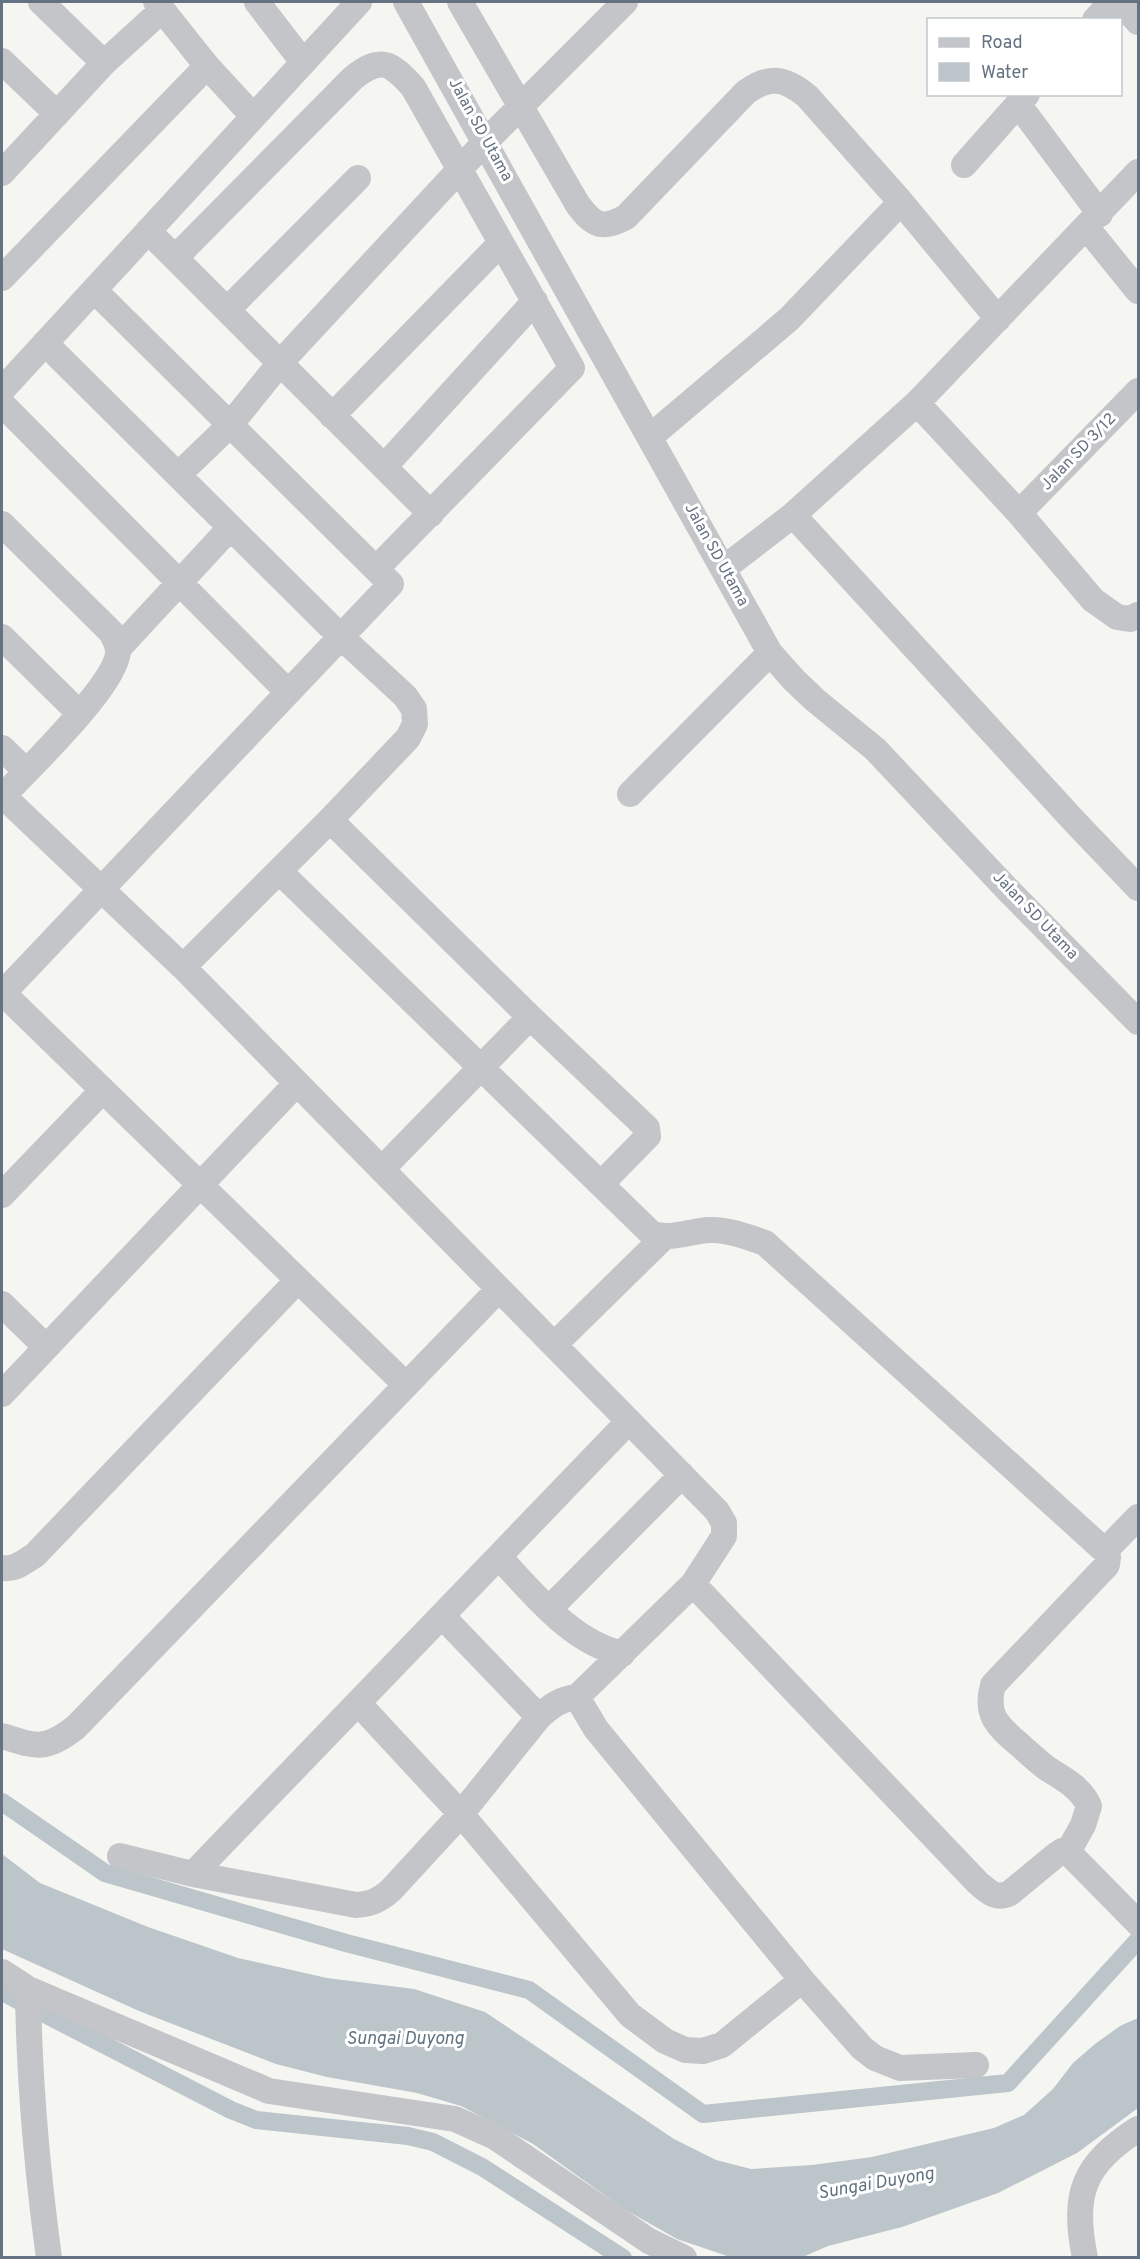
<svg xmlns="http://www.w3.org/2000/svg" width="1140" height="2259" font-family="Overpass,sans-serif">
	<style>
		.water { fill: #bbc5ca }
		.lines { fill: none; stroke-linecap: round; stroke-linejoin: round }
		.canal { stroke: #bbc5ca; stroke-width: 18 }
		.minor { stroke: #c3c5c9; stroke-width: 26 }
		.labels { text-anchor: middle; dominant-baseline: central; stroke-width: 6; stroke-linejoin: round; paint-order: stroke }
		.street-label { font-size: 16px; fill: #657282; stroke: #fff }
		.water-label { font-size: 18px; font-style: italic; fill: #60737f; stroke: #fff }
	</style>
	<rect width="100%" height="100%" fill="#f5f5f2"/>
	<path class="water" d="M2,1854L40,1883L148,1927L238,1958L327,1978L414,1989L485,2012L674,2139L716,2160L751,2169L812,2165L872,2157L994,2128L1024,2115L1053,2089L1073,2063L1095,2044L1120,2026L1138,2018V2108L1077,2153L998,2193L902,2227L828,2246L805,2256L730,2257L677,2239L624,2209L533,2144L461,2106L417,2093L327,2077L276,2064L139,2011L2,1949Z"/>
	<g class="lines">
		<path class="canal" d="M2,1802L105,1873L346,1943L529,1990L703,2114L1008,2083L1138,1940
			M2,1992L231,2110L256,2120L408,2136L433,2142L482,2167L623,2258"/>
		<path class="minor" d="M41,2L104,63
			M156,2L207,66L253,116
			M257,2L303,62
			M406,2L770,653L794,680L815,700L875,749L1008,890L1138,1022
			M460,2L578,205C594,226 602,230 626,217L746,92C770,75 785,78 807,96L901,202L998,319
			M1095,20L1102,12L1112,6C1124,9 1131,13 1138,22
			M2,61L57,114
			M1018,104L1100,214
			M964,165L1027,94
			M2,173L104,63L162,10
			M1087,228L1138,291
			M148,231L431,514
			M175,258L353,78C381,56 390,62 413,87L572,368L376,569
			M2,278L207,66
			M227,310L358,178
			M45,343L340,636L405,696L414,709L415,724L408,738L330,820L183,967
			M2,390L359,2
			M917,403L1019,513L1093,600L1117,617L1130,619L1138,615
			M2,404L288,692
			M332,416L501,243
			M651,436L789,319L901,202
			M384,467L535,301
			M179,474L230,425L280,363L486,141L625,2
			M1019,513L1138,391
			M793,515L1075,822L1138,888
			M2,524L111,632C113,636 117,643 118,649C121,681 27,770 3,796
			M723,569L793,515L917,403L1138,172
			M2,637L80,714
			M118,649L230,528
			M2,748L26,771
			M630,794L770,653
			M2,795L183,967L717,1511L724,1523V1536L693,1584L577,1697L596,1729L802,1980L862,2048L875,2058L900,2068L976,2065
			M330,820L530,1017L647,1128L648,1136L601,1184
			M279,871L652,1234C671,1240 690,1231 709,1230C727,1229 748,1237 765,1243L1105,1551L1108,1557L1107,1565L993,1685C984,1717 1000,1728 1022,1747C1031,1755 1039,1763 1048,1769C1064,1779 1081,1788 1089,1806L1083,1825L1068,1852
			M3,993L406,1385
			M2,994L391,584L94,290
			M382,1169L530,1017
			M2,1195L103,1090
			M2,1304L46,1347
			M554,1345L664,1237
			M2,1394L297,1083
			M1105,1551L1138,1517
			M499,1557C535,1595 570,1641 622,1654
			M2,1568C15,1570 24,1562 35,1555L298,1280
			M693,1584L978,1883C989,1892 996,1900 1010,1893L1056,1855L1062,1851L1068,1852L1138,1923
			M549,1609L682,1475
			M442,1616L539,1717
			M359,1704L461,1814L630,2015L665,2041L685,2050L703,2051L722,2045L802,1980
			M2,1736C36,1747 46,1751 76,1727L499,1289
			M120,1856L193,1874L356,1905C371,1904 380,1900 391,1890L461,1814L539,1717C551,1706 560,1699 577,1697
			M193,1874L629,1421
			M2,1972L28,1989L269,2091L455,2119L495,2137L649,2241L684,2258
			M28,1989C29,2079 37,2169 49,2258
			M1085,2258C1072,2193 1083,2165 1138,2129"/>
	</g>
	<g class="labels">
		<g class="street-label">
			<text transform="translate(480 130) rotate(61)">Jalan SD Utama</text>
			<text transform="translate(1079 452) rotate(-46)">Jalan SD 3/12</text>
			<text transform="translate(716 555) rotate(61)">Jalan SD Utama</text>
			<text transform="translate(1035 916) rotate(46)">Jalan SD Utama</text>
		</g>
		<g class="water-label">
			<text x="405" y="2039">Sungai Duyong</text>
			<text transform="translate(876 2184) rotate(-10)">Sungai Duyong</text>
		</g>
	</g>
	<rect width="1140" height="2259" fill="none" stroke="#657282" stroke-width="6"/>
	<rect x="927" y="18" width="195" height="78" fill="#ffffff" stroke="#c1c7cd" stroke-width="1.5"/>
	<rect x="939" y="38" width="30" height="9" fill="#c3c5c9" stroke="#c1c7cd" stroke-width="1.5"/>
	<text x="981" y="48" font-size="18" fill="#657282">Road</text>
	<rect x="939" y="63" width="30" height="18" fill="#bbc5ca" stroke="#c1c7cd" stroke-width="1.5"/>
	<text x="981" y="78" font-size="18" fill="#657282">Water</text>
</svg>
